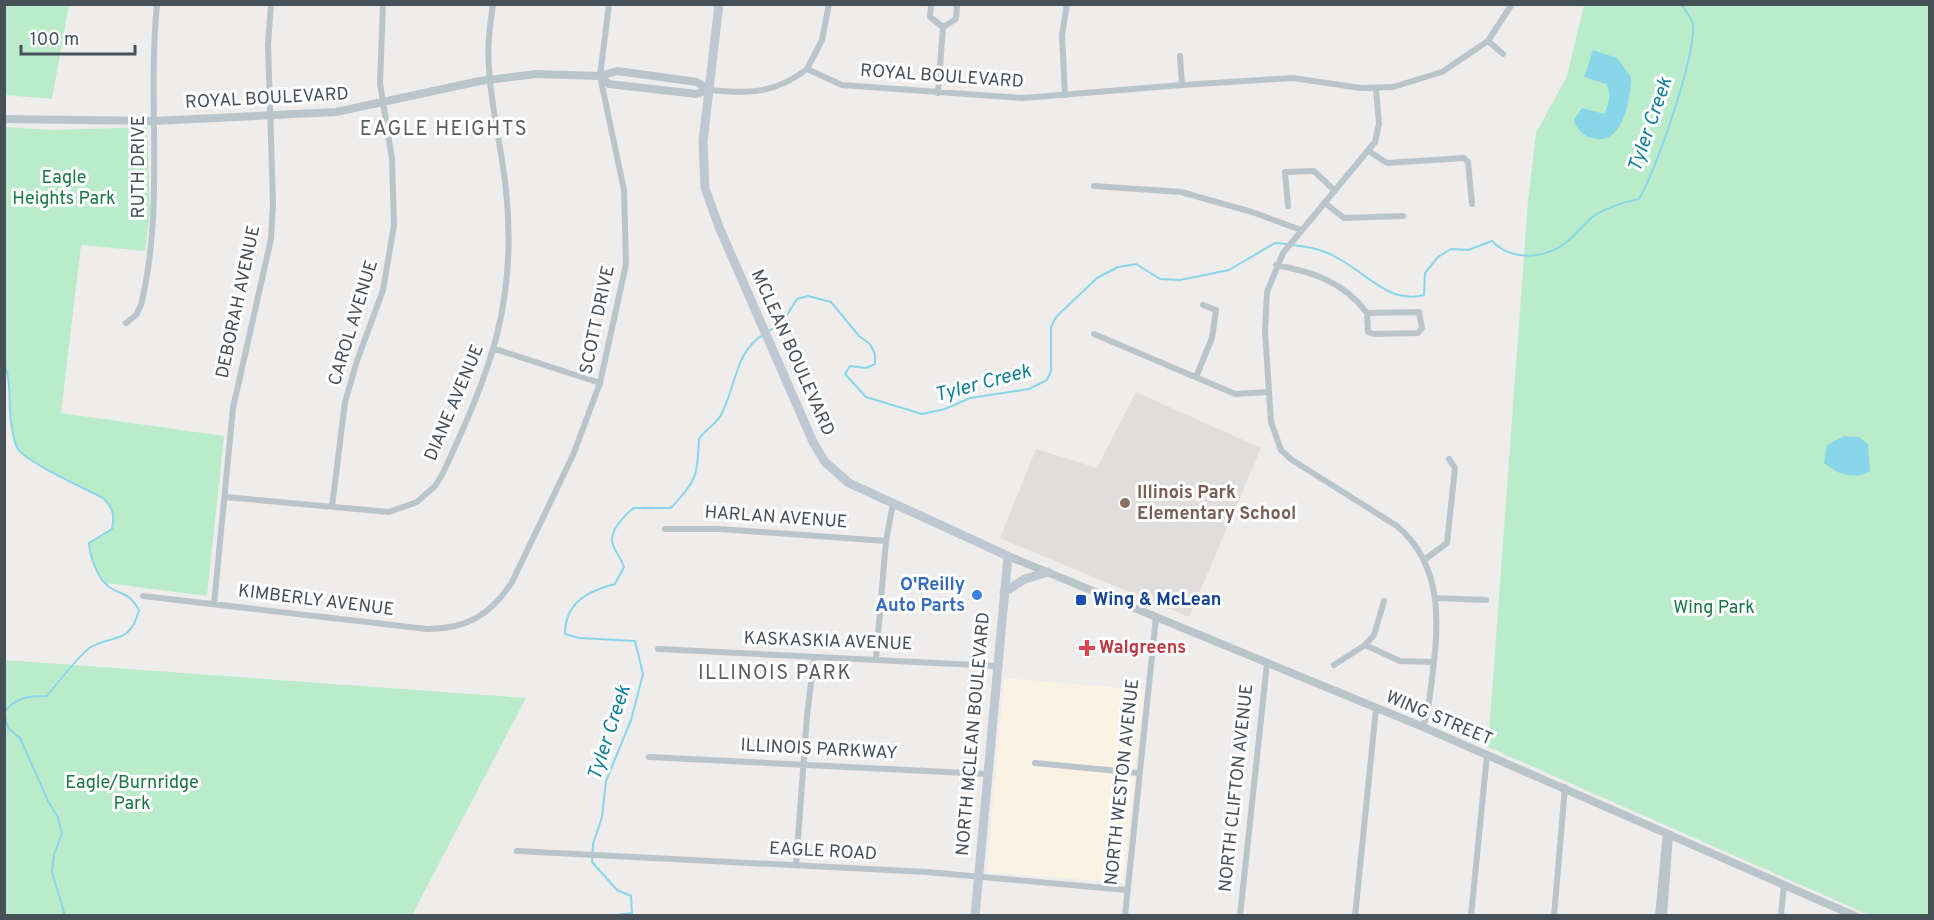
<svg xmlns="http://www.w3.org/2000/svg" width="1934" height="920" font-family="Overpass,sans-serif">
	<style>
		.commercial { fill: #faf3e4 }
		.education { fill: #e0dddd }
		.green { fill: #baeccc }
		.water { fill: #89d6e8 }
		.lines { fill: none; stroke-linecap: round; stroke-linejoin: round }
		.stream { stroke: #89d6e8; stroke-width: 2 }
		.minor { stroke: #bac4cb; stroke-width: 6 }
		.tertiary { stroke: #bac4cb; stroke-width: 8 }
		.secondary { stroke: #bdc8d2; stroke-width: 9 }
		.education-dot { fill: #8d6e63; stroke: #fff; stroke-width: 2 }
		.shop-dot { fill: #3f7fe0; stroke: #fff; stroke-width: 2 }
		.transit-dot { fill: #1a4fb4; stroke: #fff; stroke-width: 2 }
		.health-dot { fill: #e0444e; stroke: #fff; stroke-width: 2 }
		.labels { text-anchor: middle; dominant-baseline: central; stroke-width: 6; stroke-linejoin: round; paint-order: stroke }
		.street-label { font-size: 18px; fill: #455058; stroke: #fff }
		.park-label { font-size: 18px; fill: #197645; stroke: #fff }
		.education-label { font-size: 18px; font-weight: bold; fill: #785e54; stroke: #fff; text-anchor: start }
		.shop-label { font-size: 18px; font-weight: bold; fill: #366cbe; stroke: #fff; text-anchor: end }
		.transit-label { font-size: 18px; font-weight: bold; fill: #164399; stroke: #fff; text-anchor: start }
		.health-label { font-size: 18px; font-weight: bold; fill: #be3a42; stroke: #fff; text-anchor: start }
		.water-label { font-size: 20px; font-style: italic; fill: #117f98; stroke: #fff }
		.neighbourhood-label { font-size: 20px; letter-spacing: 1.5px; fill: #595c61; stroke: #fff }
	</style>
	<rect width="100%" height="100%" fill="#efecec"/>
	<path class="commercial" d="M1004,678L1144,690L1123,883L987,872Z"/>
	<path class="education" d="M1136,392L1261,448L1189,617L1000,538L1036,449L1097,468Z"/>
	<path class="green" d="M4,5H69L52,99L5,95Z
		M1584,5H1929V915H1869L1488,747L1528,201L1536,133L1567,76Z
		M5,127L53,130L147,127L150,212L145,251L81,245L61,413L224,436L207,596L106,583L90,557L89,543L112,529C115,514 113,508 102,498C85,488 28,463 18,449C14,443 12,429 11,422C8,401 12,382 4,363Z
		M5,660L526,698L412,915H5Z"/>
	<path class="water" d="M1593,50L1617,58L1631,77C1631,92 1626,121 1615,132C1603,146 1578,138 1574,120L1582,108L1604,114C1609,104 1612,93 1606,84L1584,77Z
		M1844,436L1859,437L1868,444L1870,471C1855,481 1837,474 1824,463L1827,445Z"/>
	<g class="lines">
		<path class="stream" d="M1293,245C1311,247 1325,250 1341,260C1368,275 1390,304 1424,295L1425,273L1438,257L1451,249L1468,250L1492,241C1511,261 1543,259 1564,244C1576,236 1584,223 1595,215C1609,207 1623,202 1639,199C1656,171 1696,55 1693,24C1692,18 1685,10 1681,4
			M769,331L782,323L797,299L808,296L831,302L859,336L870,344L875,354V364L866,368L850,366L845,374L866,397L922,414L945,409L970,398L1029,389L1047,380L1051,371V327L1056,317L1097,278L1118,267L1136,264L1160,279L1180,280L1229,270L1275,243L1287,244
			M4,363C12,382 8,401 11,422C12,429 14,443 18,449C28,463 84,488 103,498C113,508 115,514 112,529L89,543C90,557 97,577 109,587C124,597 128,591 139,610C130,645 114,634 91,647C81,653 55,686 47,696C28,696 17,697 4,712
			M4,713L8,728L20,738L49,803L58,817L62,834L54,854L52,872L65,916
			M609,916L632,913L631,896L617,890L592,862L593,844L602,817L606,781L631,720L643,674L635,641L579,638L565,634C565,603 587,591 615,584L624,567C621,558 616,553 613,545C608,531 624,517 633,508H671C697,479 697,478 699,439C705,430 717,423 721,415C736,387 735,351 764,334"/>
		<path class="minor" d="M931,4L930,17L943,27L956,19L957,4
			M1488,41L1512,4
			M807,69L822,40L829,4
			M1182,85L1293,78L1361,88L1393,87L1442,72L1488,41L1503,54
			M1376,89L1379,124L1375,142L1283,253L1267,292L1265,331L1271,422L1281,450L1292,460L1397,526C1453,573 1435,648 1428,711L1423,727
			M709,90C748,94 775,94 807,69L842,85L1023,98L1182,85L1180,56
			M938,93L943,27
			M1065,95L1062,35L1067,4
			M1370,152L1387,163L1464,158L1468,162L1472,204
			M1094,186L1181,192L1252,212L1301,230
			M1325,203L1344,218L1403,216
			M1288,206L1285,172L1314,171L1335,191
			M1276,265C1313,272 1344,282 1367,313
			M1419,312L1422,328L1418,333L1374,334L1368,332L1367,313Z
			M126,323L136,315L141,305C165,206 147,105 157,4
			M1094,334L1235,394L1269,392
			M495,349L600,383
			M1196,377L1212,338L1216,310L1203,305
			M225,497L389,512L417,502L435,486L442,475C489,374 518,305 506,190C502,149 491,109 489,68C487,47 490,25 493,4
			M332,507L345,402L357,361L383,290L394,225L392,159L380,83L383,4
			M665,529H719L886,541
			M1424,560L1447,543L1455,468L1449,459
			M143,596L427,629C466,629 491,615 512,582L573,455L600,383L626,264L624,190L600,76L609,4
			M1436,598L1486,600
			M214,604L233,408L271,239L273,203L268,44L271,4
			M1365,645L1374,635L1384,601
			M658,649L996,666
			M876,658L886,541L893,503
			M1334,665L1365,645L1400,661L1433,662
			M649,757L987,774
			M1035,763L1139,773
			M517,851L927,872L1127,890
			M796,865L807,716L814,658
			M1125,916L1156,617
			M1240,916L1267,663
			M1355,916L1376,709
			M1471,916L1487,755
			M1554,916L1565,787
			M1658,916L1666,832
			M1664,916L1670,834
			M1781,916L1784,884"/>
		<path class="tertiary" d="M4,119L154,121L336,112L480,81L536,74L600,76L609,84L696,94L709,90L697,82L617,71L600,76
			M1008,556L1423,727L1855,916"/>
		<path class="secondary" d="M719,4L703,141L705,188L719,227L813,442L825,462L849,483L1008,556L975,916
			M1004,592L1025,579L1048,572"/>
	</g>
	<circle class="education-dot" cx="1125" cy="503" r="6"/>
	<circle class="shop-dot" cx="977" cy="595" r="6"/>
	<rect class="transit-dot" x="1075" y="594" width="12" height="12" rx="3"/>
	<path class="health-dot" d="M1084 639h6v6h6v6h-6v6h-6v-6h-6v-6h6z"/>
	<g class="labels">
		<g class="street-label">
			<text transform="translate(942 77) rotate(4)">ROYAL BOULEVARD</text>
			<text transform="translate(267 99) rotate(-3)">ROYAL BOULEVARD</text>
			<text transform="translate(139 167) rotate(-90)">RUTH DRIVE</text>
			<text transform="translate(239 302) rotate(-78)">DEBORAH AVENUE</text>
			<text transform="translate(598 320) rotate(-78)">SCOTT DRIVE</text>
			<text transform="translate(354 323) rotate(-73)">CAROL AVENUE</text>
			<text transform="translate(792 353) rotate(66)">MCLEAN BOULEVARD</text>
			<text transform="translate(455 403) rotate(-67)">DIANE AVENUE</text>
			<text transform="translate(776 518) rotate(4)">HARLAN AVENUE</text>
			<text transform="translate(316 601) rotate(7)">KIMBERLY AVENUE</text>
			<text transform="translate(828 642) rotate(2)">KASKASKIA AVENUE</text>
			<text transform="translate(1439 719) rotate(23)">WING STREET</text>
			<text transform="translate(974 734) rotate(-85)">NORTH MCLEAN BOULEVARD</text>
			<text transform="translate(819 750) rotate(3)">ILLINOIS PARKWAY</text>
			<text transform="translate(1123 782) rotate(-84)">NORTH WESTON AVENUE</text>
			<text transform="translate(1237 788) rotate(-84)">NORTH CLIFTON AVENUE</text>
			<text transform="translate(823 852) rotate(3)">EAGLE ROAD</text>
		</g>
		<g class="park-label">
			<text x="64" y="178">Eagle<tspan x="64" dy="21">Heights Park</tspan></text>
			<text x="1714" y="608">Wing Park</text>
			<text x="132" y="783">Eagle/Burnridge<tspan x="132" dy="21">Park</tspan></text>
		</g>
		<g class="education-label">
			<text x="1137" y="493">Illinois Park<tspan x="1137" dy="21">Elementary School</tspan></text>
		</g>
		<g class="shop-label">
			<text x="965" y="585">O'Reilly<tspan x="965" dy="21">Auto Parts</tspan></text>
		</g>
		<g class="transit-label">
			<text x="1093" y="600">Wing &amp; McLean</text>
		</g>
		<g class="health-label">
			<text x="1099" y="648">Walgreens</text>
		</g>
		<g class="water-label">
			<text transform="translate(1651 125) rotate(-71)">Tyler Creek</text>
			<text transform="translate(983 384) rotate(-15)">Tyler Creek</text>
			<text transform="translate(610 733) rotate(-72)">Tyler Creek</text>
		</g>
		<g class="neighbourhood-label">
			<text x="444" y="130">EAGLE HEIGHTS</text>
			<text x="775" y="674">ILLINOIS PARK</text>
		</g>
	</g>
	<rect width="1934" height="920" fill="none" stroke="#455058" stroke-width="12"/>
	<path d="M21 45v9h114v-9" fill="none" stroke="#455058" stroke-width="3"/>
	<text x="30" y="45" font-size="18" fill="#455058" stroke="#ffffff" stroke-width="4.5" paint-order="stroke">100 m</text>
</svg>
